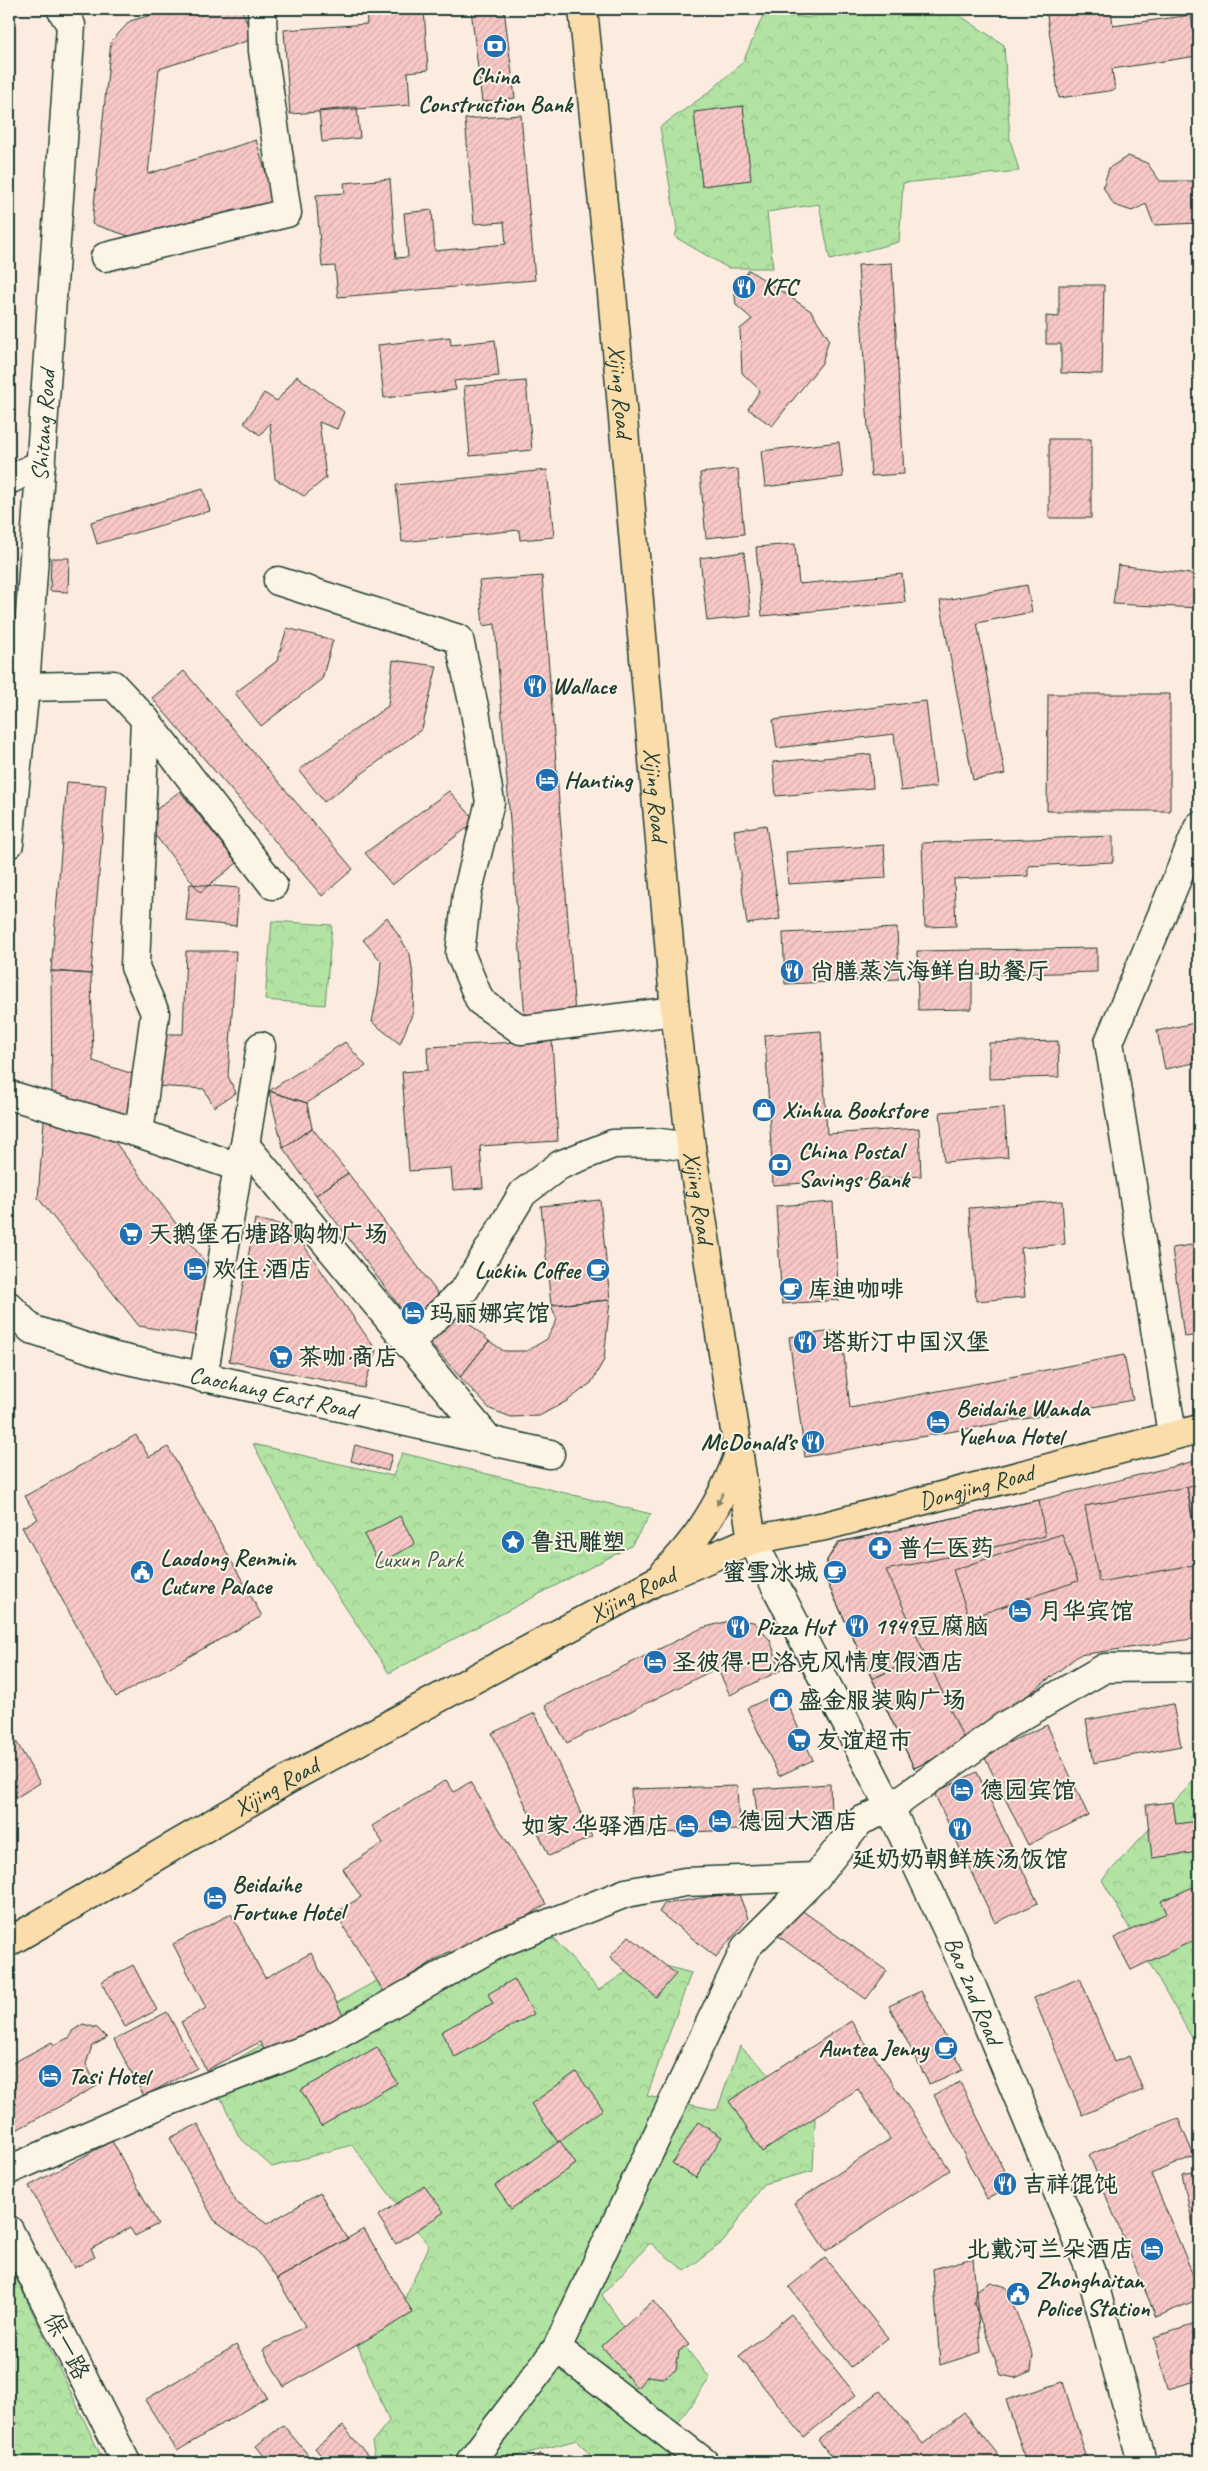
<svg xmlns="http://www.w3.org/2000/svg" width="1208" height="2471" font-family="Caveat,'LXGW WenKai TC',sans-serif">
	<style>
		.forest { fill: url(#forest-crowns); stroke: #68906c }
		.building { fill: url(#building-hatch); stroke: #1f3d34 }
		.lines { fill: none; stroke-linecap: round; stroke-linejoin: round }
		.minor-casing { stroke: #1f3d34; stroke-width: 31 }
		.major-casing { stroke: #1f3d34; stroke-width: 31 }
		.minor { stroke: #fcf5e5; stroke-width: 28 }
		.major { stroke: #fbddab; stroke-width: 28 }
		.oneway { fill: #82856a }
		.labels { text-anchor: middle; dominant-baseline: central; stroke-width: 4; stroke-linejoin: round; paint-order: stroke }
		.poi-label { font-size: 24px; font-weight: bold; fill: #1f3d34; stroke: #fcf5e5; text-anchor: start }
		.street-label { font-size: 24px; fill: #1f3d34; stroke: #fcf5e5 }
		.park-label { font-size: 24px; fill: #3c5e4a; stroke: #fcf5e5 }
	</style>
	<defs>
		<pattern id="forest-crowns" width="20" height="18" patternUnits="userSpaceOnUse" patternTransform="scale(1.25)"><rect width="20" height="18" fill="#b2e3a3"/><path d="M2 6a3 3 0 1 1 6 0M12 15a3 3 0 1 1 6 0" fill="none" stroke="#99c48d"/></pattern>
		<pattern id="building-hatch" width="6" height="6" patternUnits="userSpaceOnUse" patternTransform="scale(1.25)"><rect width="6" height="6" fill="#f9c8c6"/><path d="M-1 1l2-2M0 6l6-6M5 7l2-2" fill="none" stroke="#d5adab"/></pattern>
	</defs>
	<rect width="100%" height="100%" fill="#fbecdf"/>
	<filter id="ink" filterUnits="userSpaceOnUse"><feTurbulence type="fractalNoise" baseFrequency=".02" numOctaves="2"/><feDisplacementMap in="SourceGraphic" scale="10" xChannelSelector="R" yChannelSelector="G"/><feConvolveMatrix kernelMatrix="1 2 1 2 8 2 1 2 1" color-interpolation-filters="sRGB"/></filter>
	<g filter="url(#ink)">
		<path class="forest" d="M820,9H950L1004,45L1010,139L1019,171L903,183L899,242L830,260L819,204L767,212L773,268H728L675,237L677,229L660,127L708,93L743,62L764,13L810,18Z
			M272,921L332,925L325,1005L265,1000Z
			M253,1444L393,1476L402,1453L651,1514L631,1546L389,1673L316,1563Z
			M1199,1775V2050L1102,1880Z
			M527,1908L599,1990L644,1960L691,1973L647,2096L717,2110L740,2046L815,2119L813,2171L763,2184L724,2241L685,2271L650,2243L602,2295L636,2345L681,2342L710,2378L678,2423L680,2462H596L577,2440L494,2462H376L372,2442L389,2421L357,2344L405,2298L429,2246L352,2145L272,2167L239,2137L210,2074L433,1949Z
			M9,2263L104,2462H9Z"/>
		<path class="building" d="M173,9H242L253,39L159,69L148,174L256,140L275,203L132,237L92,224L111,42L130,21Z
			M366,9H424L428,70L408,72L410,105L290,114L284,30L367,24Z
			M471,9H504L515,98L482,102Z
			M1046,9H1111L1113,26L1191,15L1197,56L1112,69L1115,90L1059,98Z
			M743,106L751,180L702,186L694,112Z
			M357,107L360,138L322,142L319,111Z
			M521,115L535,280L338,297L335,266L322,267L316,195L345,193L344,183L390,179L396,258L408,257L404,213L432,210L435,251L506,244L504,222L474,224L465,119Z
			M1128,156L1147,163L1160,181H1199V223L1154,225L1146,204L1132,211L1114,205L1103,187L1109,168Z
			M892,263L904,474L871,476L858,265Z
			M749,270L811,311L829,339L822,363L772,426L748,409L760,390L742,373L740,329L752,319L736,305L734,288Z
			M1059,285H1104L1102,374L1061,373V344H1046V316L1059,317Z
			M450,337L451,345L495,340L499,376L454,381L456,390L384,398L378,345Z
			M297,376L344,412L337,429L319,422L326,478L304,496L275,479L270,423L260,435L244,423L264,393L277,401Z
			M526,381L532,450L470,456L464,386Z
			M1049,439H1091V518H1049Z
			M839,442L843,477L765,487L761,451Z
			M738,469L744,534L706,538L700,473Z
			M547,470L554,537L520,540L519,530L402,542L396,485Z
			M203,489L210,511L97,544L91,522Z
			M795,544L799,584L902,574L905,602L762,616L756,547Z
			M744,552L751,616L707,621L700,558Z
			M51,558H69L68,592L50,591Z
			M1118,565L1199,575V608L1113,604Z
			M542,576L575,1014L525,1018L495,624L483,626L479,581Z
			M1027,585L1032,612L977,623L1005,774L973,780L940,601Z
			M287,628L333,640L322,679L261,726L235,693L277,661Z
			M393,660L437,666L422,729L324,802L299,770L388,706Z
			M184,671L353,869L322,896L152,698Z
			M1048,694H1170V811H1047Z
			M926,701L936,787L901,791L894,734L777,748L773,720Z
			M871,754L873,788L776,796L773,762Z
			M67,782L106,785L91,974L51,971Z
			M180,791L237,863L200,892L143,820Z
			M449,791L476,821L392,885L365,853Z
			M766,825L780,919L747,924L734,830Z
			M1113,836V862L1028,866V876L954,879L956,926L925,927L922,843Z
			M884,845L886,878L788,884L786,852Z
			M190,884L239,888L236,926L186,921Z
			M387,917L410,954L414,983L413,1012L400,1044L372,1022L379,987L381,961L363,940Z
			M897,928L899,979L785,984L783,933Z
			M1097,948V972L972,975V1009L918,1010L917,951Z
			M186,951H236L228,1076L236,1093L214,1107L204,1089L154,1086L160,1034H183Z
			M51,971L91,974L93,1061L133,1074L127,1115L52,1102Z
			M1199,1022V1062L1165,1069L1157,1031Z
			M821,1031L827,1134L919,1128L921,1176L773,1185L765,1035Z
			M552,1040L558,1141L480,1146L483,1188L453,1190L451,1168L409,1171L402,1072L428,1070L427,1047Z
			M1058,1041L1059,1077L989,1079V1043Z
			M345,1042L366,1066L307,1103L269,1091Z
			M269,1091L307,1103L312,1128L283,1148Z
			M1004,1107L1008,1157L944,1162L940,1112Z
			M44,1121L109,1134L210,1269L199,1336L139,1326L38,1198Z
			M312,1128L348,1173L316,1195L283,1148Z
			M348,1173L442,1299L411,1322L316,1195Z
			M600,1200L610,1300L551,1305L541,1206Z
			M1062,1201L1065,1244L1021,1248L1025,1297L976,1301L969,1208Z
			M833,1202L839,1300L782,1304L776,1206Z
			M255,1219L291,1227L376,1350L364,1388L229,1361Z
			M1198,1244L1199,1335L1184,1337L1172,1248Z
			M610,1300L604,1360L591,1383L567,1401L539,1416L511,1417L490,1409L460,1377L489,1341L504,1351H527L547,1339L557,1320L551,1305Z
			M460,1315L489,1341L460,1377L429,1342Z
			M841,1330L850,1408L1124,1355L1133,1400L805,1457L789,1337Z
			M136,1435L149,1457L168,1447L262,1616L116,1697L22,1527L38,1519L25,1496Z
			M355,1445L392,1455L388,1471L351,1461Z
			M1199,1460V1638L1079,1655L966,1744L914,1768L828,1584L827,1560L840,1542L1039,1500Z
			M1199,1486V1535L1196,1536L1187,1487Z
			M1187,1487L1199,1564L1099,1582L1085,1506Z
			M1039,1500L1045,1536L886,1570L925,1654L872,1679L827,1582V1560L838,1542Z
			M400,1516L415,1544L379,1563L364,1535Z
			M1062,1534L1078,1581L969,1618L953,1570Z
			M733,1620L754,1622L770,1640L781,1670L730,1695L717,1668L567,1743L545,1705L702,1628Z
			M925,1654L966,1744L914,1768L872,1679Z
			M782,1692L813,1760L779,1776L747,1708Z
			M1173,1704L1181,1746L1094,1763L1086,1720Z
			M535,1713L592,1837L549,1856L492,1733Z
			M1047,1725L1088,1815L1028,1845L983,1754Z
			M9,1729L40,1783L9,1802Z
			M977,1772L1038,1903L995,1923L934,1793Z
			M446,1780L454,1792L470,1782L546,1904L470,1953L448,1952L384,1992L335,1913L361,1897L343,1869L383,1843L372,1826Z
			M830,1784L831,1817L758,1821L754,1789Z
			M737,1786L739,1830L633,1834L631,1789Z
			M1173,1802L1176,1824L1199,1821V1852L1152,1858L1146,1805Z
			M1193,1887L1199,1899V1938L1131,1970L1114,1938L1167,1913L1161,1901Z
			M738,1892L748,1918L716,1957L659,1912L664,1904Z
			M790,1902L887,1971L866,1999L770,1930Z
			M231,1914L265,1978L311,1953L343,2015L267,2055L260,2042L206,2070L181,2022L206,2008L173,1944Z
			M629,1936L676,1974L656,1997L610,1957Z
			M133,1965L157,2010L125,2027L101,1982Z
			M1080,1978L1114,2062L1129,2056L1143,2090L1082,2115L1034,1998Z
			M514,1979L534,2014L455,2057L441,2032L493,2003L488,1994Z
			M921,1991L963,2070L929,2084L889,2006Z
			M167,2012L197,2068L144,2096L114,2040Z
			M851,2021L950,2170L826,2251L794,2203L890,2139L858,2089L762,2152L729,2101Z
			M83,2024L97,2028L107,2038L92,2046L86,2064L97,2086L9,2134V2065L52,2042L54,2045L70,2037L72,2031Z
			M377,2047L397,2083L321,2126L301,2090Z
			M576,2072L603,2109L558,2142L531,2104Z
			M960,2082L1012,2187L987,2199L934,2095Z
			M1178,2118L1194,2156L1151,2174L1199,2289V2299L1156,2317L1089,2155Z
			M698,2122L722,2137L696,2178L672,2163Z
			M198,2124L236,2202L267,2224L320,2193L347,2239L277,2279L257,2250L214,2220L170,2138Z
			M112,2141L158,2224L135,2236L130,2228L91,2249L95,2257L74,2268L29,2186Z
			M560,2141L576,2164L511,2209L495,2186Z
			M1199,2171V2229L1194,2230L1182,2174Z
			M424,2186L444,2212L396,2244L378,2216Z
			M364,2229L413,2313L284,2387L263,2350L305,2326L277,2279Z
			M825,2258L888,2338L851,2367L789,2287Z
			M973,2258L981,2352L940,2365L933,2269Z
			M991,2282L1006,2287L1033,2355L1031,2371L1015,2378L1001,2375L974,2303L976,2290Z
			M653,2301L689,2345L679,2351L676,2370L663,2378L648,2376L637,2388L602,2346Z
			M791,2314L856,2395L804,2437L739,2356Z
			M1199,2323V2380L1168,2389L1154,2337Z
			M236,2345L267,2397L177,2451L145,2400Z
			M1063,2382L1088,2462H1026L1006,2400Z
			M880,2391L923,2444L964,2412L1004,2462H939L936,2458L931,2462H836L818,2440Z
			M283,2425L314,2462H269L256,2446Z
			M343,2426L373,2462H326L315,2448Z
			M1199,2441V2462H1198L1192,2444Z
			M540,2453L548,2462H529Z"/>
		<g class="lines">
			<g class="minor-casing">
				<g id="minor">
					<path d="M105,257L287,213L263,51L262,9"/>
					<path d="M9,480L41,464"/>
					<path d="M278,581L459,639L475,711L490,802L467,894L460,953L480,1001L521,1030L675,1011"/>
					<path d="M25,687L113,685L145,719L273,885"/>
					<path d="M145,719L135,967L155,1013L139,1133L238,1167"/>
					<path id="s1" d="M9,844L25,687L71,25L61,9"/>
					<path d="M9,1095L139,1133"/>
					<path d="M245,1145L489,1440"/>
					<path id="s2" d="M9,1306L31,1329L115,1357L550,1454"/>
					<path d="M408,1344L465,1289L523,1193L560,1165L613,1144L660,1143L691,1147"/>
					<path d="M203,1378L238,1167L245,1145L261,1046"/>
					<path d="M1172,1434L1109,1042L1199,826"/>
					<path id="s3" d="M752,1540L890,1808L954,1944L1090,2269L1142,2462"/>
					<path d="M9,2170L154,2107L322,2043L497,1944L626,1893L685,1882L816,1877"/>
					<path d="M9,2230L126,2462"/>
					<path d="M557,2348L704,2462"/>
					<path d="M470,2462L557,2348L746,1947L816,1877L860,1821L890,1808L1006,1725L1105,1668L1199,1667"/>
				</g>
			</g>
			<g class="major-casing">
				<g id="major">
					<path id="s4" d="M583,9L611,282L675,1011L691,1147L752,1540"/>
					<path d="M665,1572C699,1539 723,1499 739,1454"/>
					<path id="s5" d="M9,1942L294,1776L656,1581L752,1540L825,1526L1199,1429"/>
				</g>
			</g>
			<use href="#minor" class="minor"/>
			<use href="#major" class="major"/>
		</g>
		<defs><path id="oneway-solid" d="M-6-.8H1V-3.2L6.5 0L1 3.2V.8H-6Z" transform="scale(1.25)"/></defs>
		<use class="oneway" href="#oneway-solid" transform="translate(720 1499) rotate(117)"/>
	</g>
	<defs>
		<g id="bank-disc" transform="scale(1.25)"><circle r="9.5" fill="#1f6fb2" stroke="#fcf5e5"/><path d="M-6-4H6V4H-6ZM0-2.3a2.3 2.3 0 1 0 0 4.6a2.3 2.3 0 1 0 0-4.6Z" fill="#fff"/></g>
		<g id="restaurant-disc" transform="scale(1.25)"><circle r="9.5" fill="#1f6fb2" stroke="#fcf5e5"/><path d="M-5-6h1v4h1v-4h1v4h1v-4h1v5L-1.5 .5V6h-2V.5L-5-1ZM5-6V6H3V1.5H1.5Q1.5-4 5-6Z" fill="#fff"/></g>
		<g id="hotel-disc" transform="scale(1.25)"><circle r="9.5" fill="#1f6fb2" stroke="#fcf5e5"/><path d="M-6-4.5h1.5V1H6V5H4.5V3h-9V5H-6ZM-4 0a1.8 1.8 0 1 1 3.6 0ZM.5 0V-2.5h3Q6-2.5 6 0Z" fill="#fff"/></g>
		<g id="shop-disc" transform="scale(1.25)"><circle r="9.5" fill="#1f6fb2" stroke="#fcf5e5"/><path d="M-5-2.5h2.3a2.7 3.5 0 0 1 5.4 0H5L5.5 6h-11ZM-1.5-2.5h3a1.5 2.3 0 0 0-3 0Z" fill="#fff"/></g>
		<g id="supermarket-disc" transform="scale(1.25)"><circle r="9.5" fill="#1f6fb2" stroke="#fcf5e5"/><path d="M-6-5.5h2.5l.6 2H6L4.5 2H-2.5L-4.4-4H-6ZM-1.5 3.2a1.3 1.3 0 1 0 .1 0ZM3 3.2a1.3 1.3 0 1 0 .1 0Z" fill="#fff"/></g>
		<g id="cafe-disc" transform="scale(1.25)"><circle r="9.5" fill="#1f6fb2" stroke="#fcf5e5"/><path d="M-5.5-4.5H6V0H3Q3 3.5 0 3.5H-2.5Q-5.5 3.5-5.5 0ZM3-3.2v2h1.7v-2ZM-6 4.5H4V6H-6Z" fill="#fff"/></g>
		<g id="sight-disc" transform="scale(1.25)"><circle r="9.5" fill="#1f6fb2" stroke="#fcf5e5"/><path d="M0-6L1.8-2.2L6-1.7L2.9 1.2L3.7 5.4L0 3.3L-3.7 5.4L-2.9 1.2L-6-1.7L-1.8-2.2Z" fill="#fff"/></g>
		<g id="pharmacy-disc" transform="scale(1.25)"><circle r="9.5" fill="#1f6fb2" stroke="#fcf5e5"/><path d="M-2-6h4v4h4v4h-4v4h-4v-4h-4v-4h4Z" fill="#fff"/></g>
		<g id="civic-disc" transform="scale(1.25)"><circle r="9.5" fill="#1f6fb2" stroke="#fcf5e5"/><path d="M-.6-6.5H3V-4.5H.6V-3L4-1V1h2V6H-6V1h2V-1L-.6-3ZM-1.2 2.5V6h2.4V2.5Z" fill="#fff"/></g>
	</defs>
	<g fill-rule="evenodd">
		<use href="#bank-disc" x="495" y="46"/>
		<use href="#restaurant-disc" x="744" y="287"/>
		<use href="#restaurant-disc" x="535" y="686"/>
		<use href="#hotel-disc" x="547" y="780"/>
		<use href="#restaurant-disc" x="792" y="971"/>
		<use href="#shop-disc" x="764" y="1110"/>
		<use href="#bank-disc" x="780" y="1165"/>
		<use href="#supermarket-disc" x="131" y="1234"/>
		<use href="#hotel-disc" x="195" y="1269"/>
		<use href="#cafe-disc" x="598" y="1270"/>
		<use href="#cafe-disc" x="791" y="1289"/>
		<use href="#hotel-disc" x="413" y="1313"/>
		<use href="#restaurant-disc" x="805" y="1342"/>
		<use href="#supermarket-disc" x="281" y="1357"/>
		<use href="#hotel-disc" x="938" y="1422"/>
		<use href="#restaurant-disc" x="813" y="1442"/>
		<use href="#sight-disc" x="513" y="1542"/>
		<use href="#pharmacy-disc" x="880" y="1548"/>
		<use href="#civic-disc" x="142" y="1572"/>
		<use href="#cafe-disc" x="835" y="1572"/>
		<use href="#hotel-disc" x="1020" y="1611"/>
		<use href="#restaurant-disc" x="857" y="1626"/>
		<use href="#restaurant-disc" x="738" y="1627"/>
		<use href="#hotel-disc" x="655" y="1662"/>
		<use href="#shop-disc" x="781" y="1700"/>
		<use href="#supermarket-disc" x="799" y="1740"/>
		<use href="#hotel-disc" x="962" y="1790"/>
		<use href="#hotel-disc" x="720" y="1821"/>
		<use href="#hotel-disc" x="687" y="1826"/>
		<use href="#restaurant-disc" x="960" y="1829"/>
		<use href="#hotel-disc" x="215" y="1898"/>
		<use href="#cafe-disc" x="946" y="2048"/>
		<use href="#hotel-disc" x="50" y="2076"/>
		<use href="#restaurant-disc" x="1005" y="2184"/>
		<use href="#hotel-disc" x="1152" y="2249"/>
		<use href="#civic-disc" x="1018" y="2294"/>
	</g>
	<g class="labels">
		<g class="poi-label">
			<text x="495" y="76" text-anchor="middle">China<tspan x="495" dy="28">Construction Bank</tspan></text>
			<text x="762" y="287">КFC</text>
			<text x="552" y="686">Wallace</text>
			<text x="564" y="780">Hanting</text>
			<text x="810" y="971">尚膳蒸汽海鲜自助餐厅</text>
			<text x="782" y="1110">Xinhua Bookstore</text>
			<text x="798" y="1151">China Postal<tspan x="798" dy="28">Savings Bank</tspan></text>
			<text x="148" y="1234">天鹅堡石塘路购物广场</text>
			<text x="212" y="1269">欢住·酒店</text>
			<text x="580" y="1270" text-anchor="end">Luckin Coffee</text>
			<text x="808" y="1289">库迪咖啡</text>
			<text x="430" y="1313">玛丽娜宾馆</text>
			<text x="822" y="1342">塔斯汀中国汉堡</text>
			<text x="298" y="1357">茶咖·商店</text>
			<text x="956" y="1408">Beidaihe Wanda<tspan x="956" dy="28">Yuehua Hotel</tspan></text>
			<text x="796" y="1442" text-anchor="end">McDonald’s</text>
			<text x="530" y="1542">鲁迅雕塑</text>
			<text x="898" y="1548">普仁医药</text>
			<text x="160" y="1558">Laodong Renmin<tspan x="160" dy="28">Cuture Palace</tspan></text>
			<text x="818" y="1572" text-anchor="end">蜜雪冰城</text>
			<text x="1038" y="1611">月华宾馆</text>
			<text x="874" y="1626">1949豆腐脑</text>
			<text x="756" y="1627">Pizza Hut</text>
			<text x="672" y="1662">圣彼得·巴洛克风情度假酒店</text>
			<text x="798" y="1700">盛金服装购广场</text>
			<text x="816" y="1740">友谊超市</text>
			<text x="980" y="1790">德园宾馆</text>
			<text x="738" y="1821">德园大酒店</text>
			<text x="670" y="1826" text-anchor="end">如家·华驿酒店</text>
			<text x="960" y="1859" text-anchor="middle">延奶奶朝鲜族汤饭馆</text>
			<text x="232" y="1884">Beidaihe<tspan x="232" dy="28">Fortune Hotel</tspan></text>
			<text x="928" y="2048" text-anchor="end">Auntea Jenny</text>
			<text x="68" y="2076">Tasi Hotel</text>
			<text x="1022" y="2184">吉祥馄饨</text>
			<text x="1134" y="2249" text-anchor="end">北戴河兰朵酒店</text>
			<text x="1036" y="2280">Zhonghaitan<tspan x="1036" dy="28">Police Station</tspan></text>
		</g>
		<g class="street-label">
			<text stroke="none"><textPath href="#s4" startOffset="384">Xijing Road</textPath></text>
			<text stroke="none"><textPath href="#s1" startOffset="420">Shitang Road</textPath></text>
			<text stroke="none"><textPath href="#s4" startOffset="789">Xijing Road</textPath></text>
			<text stroke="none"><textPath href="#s4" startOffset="1194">Xijing Road</textPath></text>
			<text stroke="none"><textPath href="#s2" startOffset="282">Caochang East Road</textPath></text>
			<text stroke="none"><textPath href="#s5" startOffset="1076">Dongjing Road</textPath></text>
			<text stroke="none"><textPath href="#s5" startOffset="714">Xijing Road</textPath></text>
			<text stroke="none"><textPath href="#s5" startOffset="309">Xijing Road</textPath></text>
			<text stroke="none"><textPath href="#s3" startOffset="502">Bao 2nd Road</textPath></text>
			<text transform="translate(67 2346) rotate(63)">保一路</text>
		</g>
		<g class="park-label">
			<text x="418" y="1559">Luxun Park</text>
		</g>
	</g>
	<rect width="1208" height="2471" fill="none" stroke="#fcf5e5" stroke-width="30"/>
	<rect x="15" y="15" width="1178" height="2441" fill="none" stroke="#1f3d34" stroke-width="2" filter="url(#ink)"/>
</svg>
